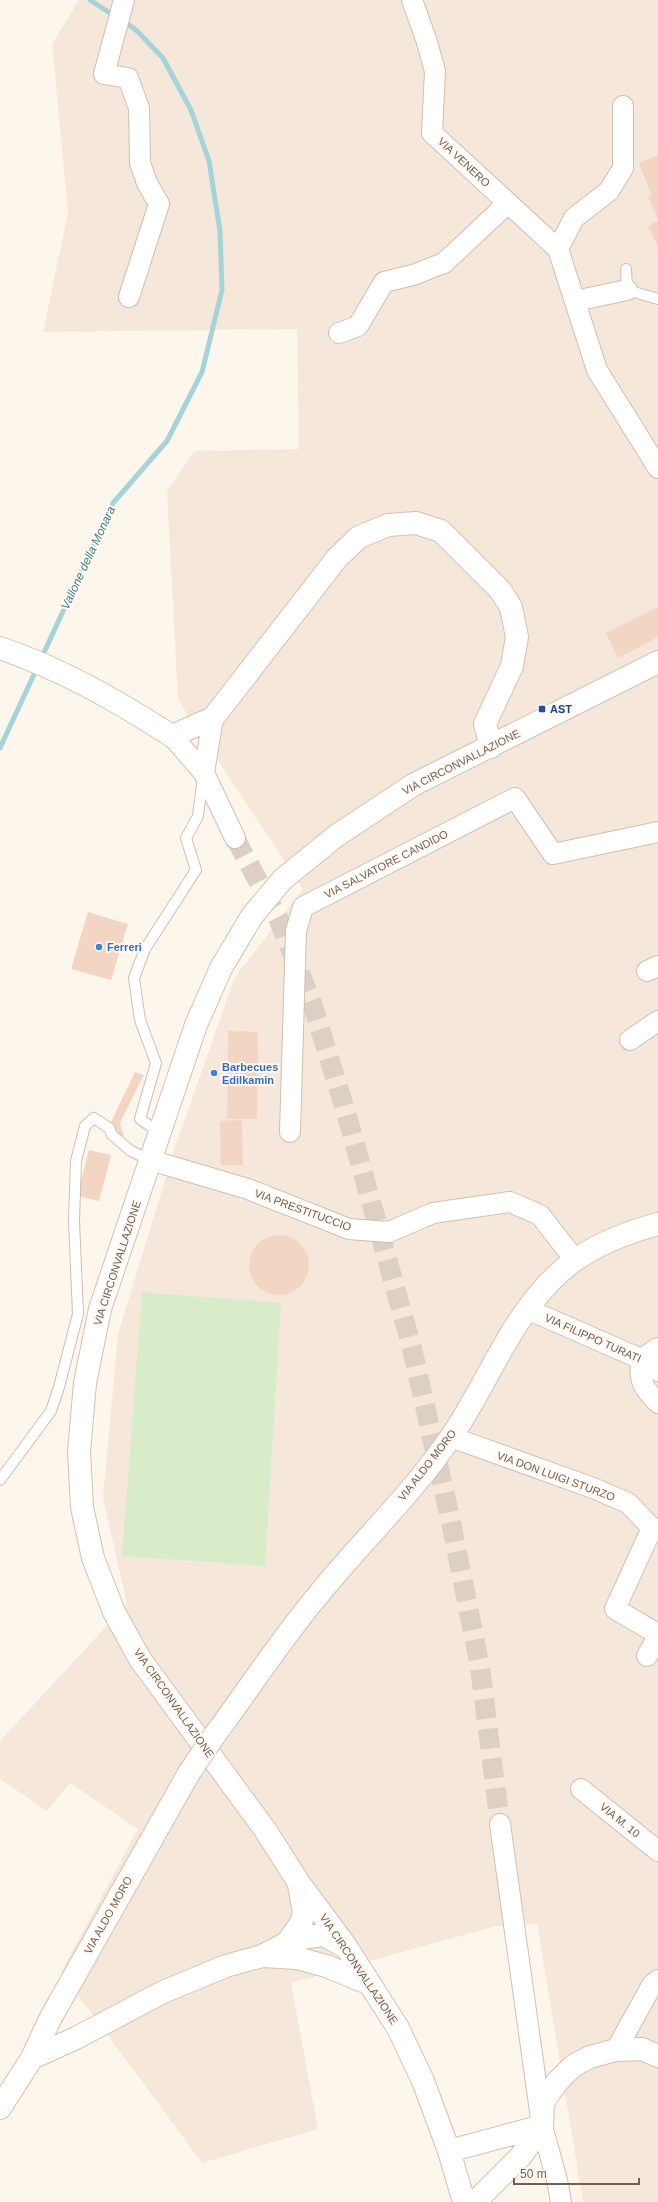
<svg xmlns="http://www.w3.org/2000/svg" width="658" height="2202" font-family="Arial,sans-serif">
	<style>
		.residential { fill: #f5e8da }
		.green { fill: #d8ecc9 }
		.lines { fill: none; stroke-linecap: round; stroke-linejoin: round }
		.stream { stroke: #a5d3da; stroke-width: 5 }
		.building { fill: #f3d5c3 }
		.street-tunnel { stroke: #dcd0c4; stroke-width: 20; stroke-dasharray: 20 10; stroke-linecap: butt }
		.lane-casing { stroke: #d1beb0; stroke-width: 12 }
		.street-casing { stroke: #d1beb0; stroke-width: 22 }
		.secondary-casing { stroke: #d6c0b0; stroke-width: 24 }
		.lane { stroke: #fff; stroke-width: 10 }
		.street { stroke: #fff; stroke-width: 20 }
		.secondary { stroke: #fff; stroke-width: 22 }
		.secondary-bridge-casing { stroke: #d6c0b0; stroke-width: 24; stroke-linecap: butt }
		.secondary-bridge { stroke: #fff; stroke-width: 22 }
		.transit-dot { fill: #1a4fb4; stroke: #fffaf3; stroke-width: 1.5 }
		.shop-dot { fill: #3f7fe0; stroke: #fffaf3; stroke-width: 1.5 }
		.labels { text-anchor: middle; dominant-baseline: central; stroke-width: 4; stroke-linejoin: round; paint-order: stroke }
		.street-label { font-size: 11px; fill: #7a5c4d; stroke: #fffaf3 }
		.transit-label { font-size: 11px; font-weight: bold; fill: #164399; stroke: #fffaf3; text-anchor: start }
		.shop-label { font-size: 11px; font-weight: bold; fill: #366cbe; stroke: #fffaf3; text-anchor: start }
		.water-label { font-size: 12px; font-style: italic; fill: #437c86; stroke: #fffaf3 }
	</style>
	<rect width="100%" height="100%" fill="#fdf6ec"/>
	<path class="residential" d="M79,0H658V2202H583L537,1924L496,1926L291,1983L318,2129L202,2163L61,1972L138,1829L70,1783L47,1811L0,1779V1741L127,1604L103,1498L118,1334L176,1144L235,977L303,889L178,700L167,492L194,451L299,449L297,329L43,332L68,212L52,44Z"/>
	<path class="green" d="M142,1292L281,1303L265,1566L122,1556Z"/>
	<g class="lines">
		<path class="stream" d="M90,0L116,17
			M41,659L113,503L167,441L202,372L222,290L220,231L209,161L191,110L163,58L136,30L123,21
			M0,748L37,668"/>
	</g>
	<path class="building" d="M658,155V219L648,197L651,195L639,163Z
		M658,221V247L648,226Z
		M658,607V637L618,658L606,633Z
		M88,912L128,924L111,980L71,969Z
		M228,1031L258,1032L257,1119H227Z
		M135,1072L144,1075L120,1123L124,1136L119,1140L113,1133L111,1122Z
		M242,1120L243,1165H221L220,1121Z
		M89,1150L111,1155L99,1201L77,1196Z
		M249 1265a30 30 0 1 1 60 0a30 30 0 1 1-60 0Z"/>
	<g class="lines">
		<path class="street-tunnel" d="M235,838L278,918L312,1003L345,1109L412,1348L452,1527L480,1667L500,1824"/>
		<g class="lane-casing">
			<path id="lane" d="M626,269L627,290L658,299
				M160,1133L140,1119L156,1063L140,1020L134,978L145,949L196,870L186,838L198,816L203,777
				M0,1480L51,1411L59,1387L78,1314L74,1221L76,1161L85,1126L94,1118L109,1128L112,1135L131,1151L150,1160"/>
		</g>
		<g class="street-casing">
			<path id="street" d="M124,0L104,74L128,78L139,108L140,163L147,183L159,204L129,297
				M412,0L426,39L435,71L432,133L558,249L597,370L658,468
				M558,249L574,218L609,191L623,168V106
				M575,301L627,290
				M339,333L358,326L384,282L413,275L444,263L508,203
				M172,736L204,773L235,838
				M204,773L213,718
				M647,971L658,966
				M630,1040L658,1021
				M290,1132L296,931L303,907L515,798L553,854L658,832
				M150,1160L248,1189L349,1229L389,1232L433,1213L510,1202L540,1215L575,1260
				M527,1309L641,1359L658,1371
				M658,1348L641,1359C639,1381 642,1387 658,1403
				M451,1437L593,1488L628,1503L652,1528L615,1609L658,1634
				M647,1656L658,1636
				M581,1789L658,1851
				M500,1824L542,2126L557,2180L561,2202
				M616,2050L652,1985L658,1980"/>
		</g>
		<g class="secondary-casing">
			<path id="secondary" d="M0,648C62,669 117,701 172,736L213,718L337,558L359,537L388,525L416,523L441,531L500,590L511,607L517,637L512,666L485,724L491,747
				M214,1736C249,1689 281,1639 319,1594C362,1541 412,1494 451,1437C488,1383 510,1318 559,1273C585,1249 624,1233 658,1224
				M287,1943L307,1937L324,1935L344,1946
				M263,1956L297,1958L326,1966L370,1984
				M32,2058L76,2038L163,1992L226,1966L262,1956L287,1943L301,1923L304,1912L299,1885
				M0,2108L32,2058L50,2019L189,1773
				M542,2126L543,2102L558,2081L573,2066L590,2057L616,2050L642,2049L658,2056
				M449,2151L542,2126
				M464,2202L449,2151L423,2081L398,2028L345,1945L299,1883L266,1831L140,1659L114,1612L93,1558L82,1507L79,1452L85,1383L100,1309L196,1025L221,968L252,916L283,879L336,836L413,785L658,662
				M475,2202L521,2156L542,2126"/>
		</g>
		<use href="#lane" class="lane"/>
		<use href="#street" class="street"/>
		<use href="#secondary" class="secondary"/>
		<g class="secondary-bridge-casing">
			<path id="secondary-bridge" d="M189,1773L214,1736"/>
		</g>
		<use href="#secondary-bridge" class="secondary-bridge"/>
	</g>
	<rect class="transit-dot" x="538" y="705" width="8" height="8" rx="2"/>
	<g class="shop-dot">
		<circle cx="99" cy="947" r="4"/>
		<circle cx="214" cy="1073" r="4"/>
	</g>
	<g class="labels">
		<g class="street-label">
			<text transform="translate(464 162) rotate(43)">VIA VENERO</text>
			<text transform="translate(461 762) rotate(-27)">VIA CIRCONVALLAZIONE</text>
			<text transform="translate(386 864) rotate(-27)">VIA SALVATORE CANDIDO</text>
			<text transform="translate(303 1210) rotate(20)">VIA PRESTITUCCIO</text>
			<text transform="translate(117 1263) rotate(-72)">VIA CIRCONVALLAZIONE</text>
			<text transform="translate(593 1338) rotate(24)">VIA FILIPPO TURATI</text>
			<text transform="translate(427 1465) rotate(-52)">VIA ALDO MORO</text>
			<text transform="translate(556 1476) rotate(20)">VIA DON LUIGI STURZO</text>
			<text transform="translate(174 1703) rotate(55)">VIA CIRCONVALLAZIONE</text>
			<text transform="translate(620 1820) rotate(39)">VIA M. 10</text>
			<text transform="translate(108 1915) rotate(-61)">VIA ALDO MORO</text>
			<text transform="translate(359 1969) rotate(56)">VIA CIRCONVALLAZIONE</text>
		</g>
		<g class="transit-label">
			<text x="550" y="709">AST</text>
		</g>
		<g class="shop-label">
			<text x="107" y="947">Ferreri</text>
			<text x="222" y="1067">Barbecues<tspan x="222" dy="13">Edilkamin</tspan></text>
		</g>
		<g class="water-label">
			<text transform="translate(88 558) rotate(-65)">Vallone della Monara</text>
		</g>
	</g>
	<path d="M514 2178v6h125v-6" fill="none" stroke="#7a5c4d" stroke-width="2"/>
	<text x="520" y="2178" font-size="12" fill="#7a5c4d" stroke="#fffaf3" stroke-width="3" paint-order="stroke">50 m</text>
</svg>
